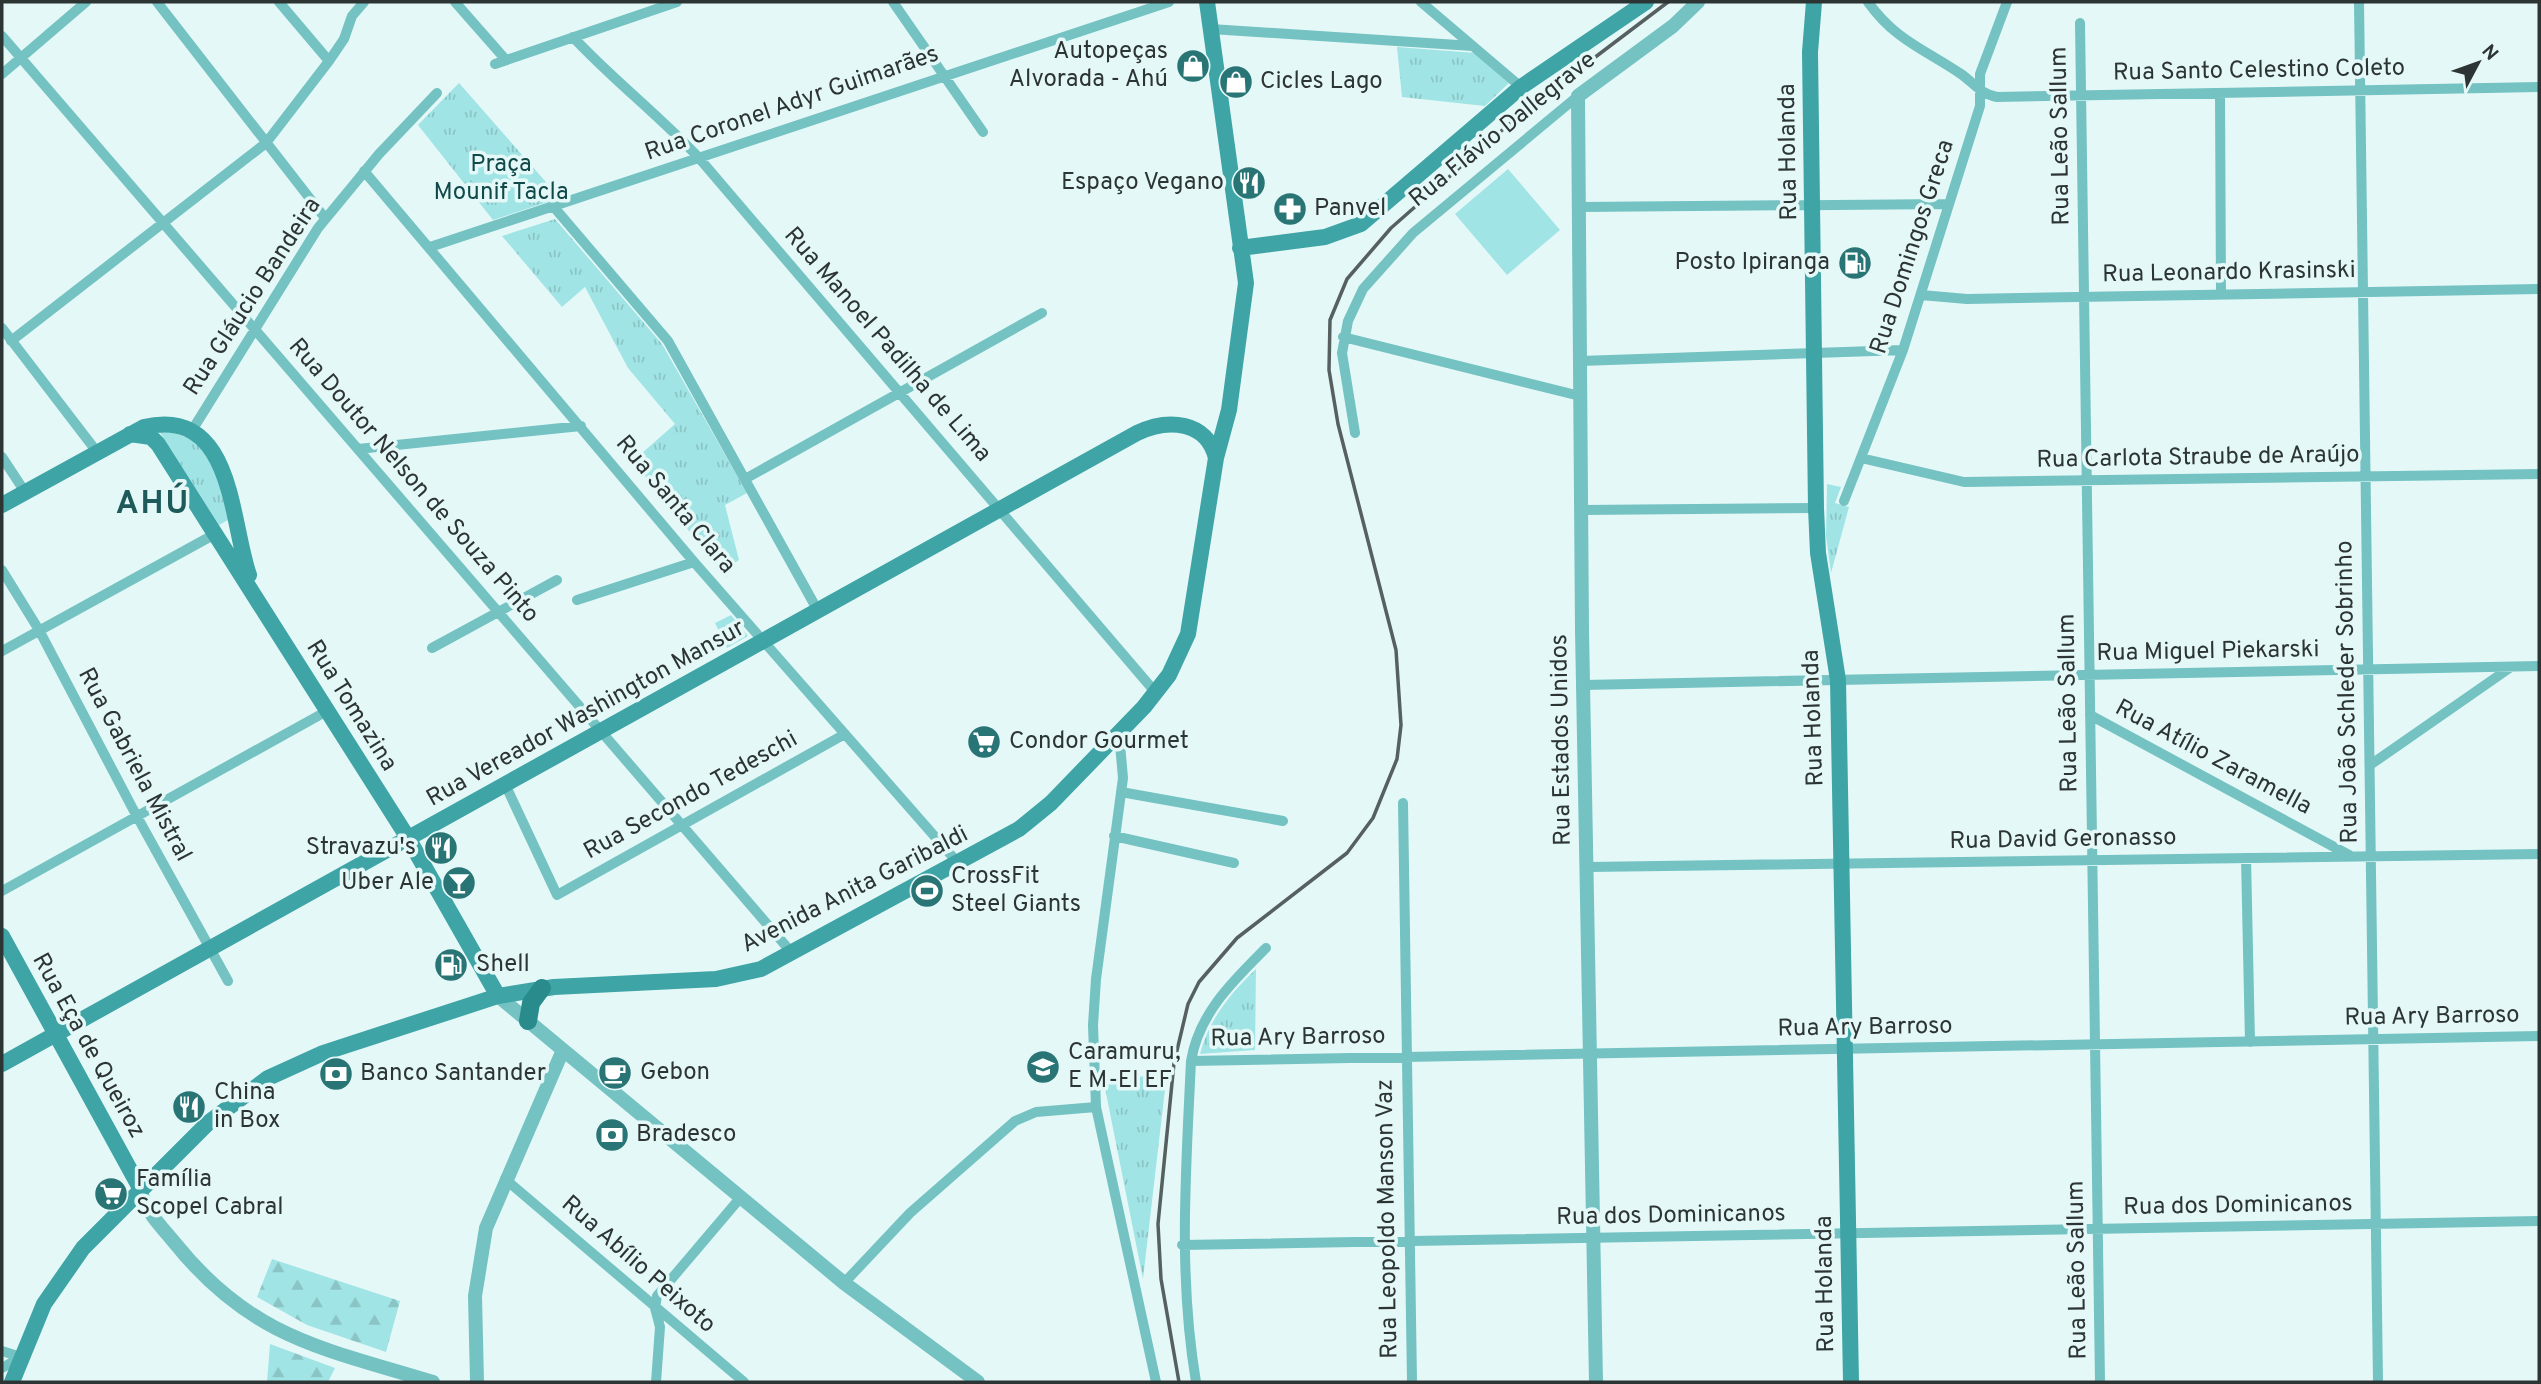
<svg xmlns="http://www.w3.org/2000/svg" width="2541" height="1384" font-family="Overpass,sans-serif">
	<style>
		.forest { fill: url(#forest-firs) }
		.park { fill: url(#park-tufts) }
		.pitch { fill: #a1e4e5 }
		.lines { fill: none; stroke-linecap: round; stroke-linejoin: round }
		.minor { stroke: #74c2c2; stroke-width: 10 }
		.tertiary { stroke: #74c2c2; stroke-width: 14 }
		.secondary { stroke: #3ea4a5; stroke-width: 16 }
		.primary { stroke: #2a8b8d; stroke-width: 18 }
		.rail { stroke: #576060; stroke-width: 3.5 }
		.labels { text-anchor: middle; dominant-baseline: central; stroke-width: 7; stroke-linejoin: round; paint-order: stroke }
		.poi-label { font-size: 24px; fill: #2d3434; stroke: #e5f8f8; text-anchor: start }
		.street-label { font-size: 24px; fill: #2d3434; stroke: #e5f8f8 }
		.park-label { font-size: 24px; fill: #11494a; stroke: #e5f8f8 }
		.district-label { font-size: 32px; font-weight: bold; letter-spacing: 2px; fill: #1f5a5b; stroke: #e5f8f8 }
	</style>
	<defs>
		<pattern id="forest-firs" width="22" height="20" patternUnits="userSpaceOnUse" patternTransform="scale(1.75)"><rect width="22" height="20" fill="#a1e4e5"/><path d="M5 1l3.5 6h-7zM16 11l3.5 6h-7z" fill="#8bc4c5"/></pattern>
		<pattern id="park-tufts" width="24" height="20" patternUnits="userSpaceOnUse" patternTransform="scale(1.75)"><rect width="24" height="20" fill="#a1e4e5"/><path d="M3 7l-1-3M5 7V3M7 7l1-3M15 17l-1-3M17 17v-4M19 17l1-3" fill="none" stroke="#8bc4c5"/></pattern>
	</defs>
	<rect width="100%" height="100%" fill="#e5f8f8"/>
	<path class="forest" d="M272,1259L400,1301L386,1352L307,1325L257,1297Z
		M270,1344L335,1368L328,1382H267Z"/>
	<path class="park" d="M1397,47L1476,53L1509,83L1485,106L1402,97Z
		M459,83L560,198L493,220L418,125Z
		M555,219L662,344L747,493L725,505L739,560L733,564L726,577L633,461L675,424L628,368L585,287L562,307L502,236Z
		M159,431C215,436 218,473 228,520L219,525Z
		M1827,484L1841,487L1835,503L1849,507L1831,573L1826,536Z
		M731,615L748,636L727,648L715,623Z
		M1256,969L1255,1050L1200,1054C1209,1019 1230,994 1256,969Z
		M1167,1072L1143,1279L1104,1083Z"/>
	<path class="pitch" d="M1508,169L1560,230L1507,275L1455,214Z"/>
	<g class="lines">
		<path class="minor" d="M157,2L325,218
			M279,2L329,61
			M455,2L506,60
			M893,2L983,132
			M1421,2L1521,87
			M1868,2C1895,40 1924,49 1961,74C1974,83 1980,94 1997,97L2539,87
			M2359,2L2378,1382
			M2080,23L2100,1382
			M1211,29L1473,46
			M2,36L792,953
			M573,37C613,80 659,115 699,158L1156,693
			M495,64L677,2
			M2,74L86,2
			M2220,93L2221,295
			M364,171L694,562L958,863
			M553,206L668,341L818,611
			M1579,207L1948,204
			M430,247L1169,2
			M1921,295L1967,299L2539,289
			M2,328L97,452
			M1343,337L1580,396
			M11,341L266,143L329,61L344,39L352,16L364,2
			M1580,361L1903,350
			M191,432L318,228L379,154L437,93
			M1355,433L1342,353L1348,321L1363,289L1413,233L1578,96
			M358,449L581,426
			M2,457L25,492
			M1861,458L1964,482L2539,474
			M745,479L1042,313
			M1844,501L1903,350L1980,106V74L2007,2
			M1581,510L1816,508
			M2,570L39,630L134,811L228,981
			M577,600L694,562
			M432,648L557,580
			M2,651L215,534
			M1583,685L2539,666
			M2090,715L2349,855
			M1119,733L1123,778L1096,979L1093,1025L1096,1107L1156,1382
			M2370,765L2511,667
			M505,784L557,895L845,734
			M1121,792L1283,821
			M1403,803L1412,1382
			M1114,836L1234,863
			M2246,858L2250,1042
			M1588,867L2539,854
			M2,891L327,711
			M1191,1061L2539,1036
			M505,1179L744,1382
			M1182,1245L2539,1221
			M844,1283L910,1213L1015,1121L1036,1112L1096,1107
			M2,1351L21,1357
			M2,1368L21,1357
			M656,1382L660,1327L655,1308L657,1296L741,1197
			M1196,1382C1178,1275 1186,1169 1191,1061C1199,1013 1233,981 1266,948"/>
		<path class="tertiary" d="M498,996L844,1283L978,1382
			M140,1188C144,1210 160,1225 174,1242C251,1338 322,1348 433,1382
			M477,1382L475,1296L486,1228L563,1050
			M1596,1382L1582,630L1578,96L1673,26L1698,2"/>
		<path class="secondary" d="M1814,2L1810,52L1816,508L1818,553L1838,680L1851,1382
			M1240,248L1325,237L1361,224L1521,87L1646,2
			M130,434L151,437L158,444L408,838L498,996
			M2,505L144,427C234,406 230,521 249,575
			M2,936L140,1188
			M2,1064L1137,433C1168,418 1207,421 1216,458
			M12,1382L44,1304L83,1248L208,1123L268,1078L323,1053L498,996L554,987L716,979L761,969L1019,829L1051,803L1144,707L1169,675L1188,634L1216,458L1229,410L1246,283L1207,2"/>
		<path class="primary" d="M528,1021L531,1003L542,988"/>
		<path class="rail" d="M1179,1382L1161,1279L1158,1224L1174,1063L1188,1004L1199,982L1237,938L1347,853L1373,818L1397,759L1401,725L1396,650L1338,424L1329,370L1330,320L1347,279L1391,228L1524,111L1668,2"/>
	</g>
	<defs>
		<g id="shop-disc" transform="scale(1.75)"><circle r="9.5" fill="#297475" stroke="#e5f8f8"/><path d="M-5-2.5h2.3a2.7 3.5 0 0 1 5.4 0H5L5.5 6h-11ZM-1.5-2.5h3a1.5 2.3 0 0 0-3 0Z" fill="#fff"/></g>
		<g id="restaurant-disc" transform="scale(1.75)"><circle r="9.5" fill="#297475" stroke="#e5f8f8"/><path d="M-5-6h1v4h1v-4h1v4h1v-4h1v5L-1.5 .5V6h-2V.5L-5-1ZM5-6V6H3V1.5H1.5Q1.5-4 5-6Z" fill="#fff"/></g>
		<g id="pharmacy-disc" transform="scale(1.75)"><circle r="9.5" fill="#297475" stroke="#e5f8f8"/><path d="M-2-6h4v4h4v4h-4v4h-4v-4h-4v-4h4Z" fill="#fff"/></g>
		<g id="fuel-disc" transform="scale(1.75)"><circle r="9.5" fill="#297475" stroke="#e5f8f8"/><path d="M-5.5-6h7V0h2V4h1.3V-2.5L3-4.5l.8-.8L6-3V5H2.5V1h-1V6h-7ZM-4.2-4.7v3.2H.2V-4.7Z" fill="#fff"/></g>
		<g id="supermarket-disc" transform="scale(1.75)"><circle r="9.5" fill="#297475" stroke="#e5f8f8"/><path d="M-6-5.5h2.5l.6 2H6L4.5 2H-2.5L-4.4-4H-6ZM-1.5 3.2a1.3 1.3 0 1 0 .1 0ZM3 3.2a1.3 1.3 0 1 0 .1 0Z" fill="#fff"/></g>
		<g id="bar-disc" transform="scale(1.75)"><circle r="9.5" fill="#297475" stroke="#e5f8f8"/><path d="M-6-5H6L.8 .8V4.5H3.5V6h-7V4.5H-.8V.8Z" fill="#fff"/></g>
		<g id="stadium-disc" transform="scale(1.75)"><circle r="9.5" fill="#297475" stroke="#e5f8f8"/><path d="M0-5a6.5 5 0 1 0 0 10a6.5 5 0 1 0 0-10ZM-3.5-1.8h7v3.6h-7Z" fill="#fff"/></g>
		<g id="school-disc" transform="scale(1.75)"><circle r="9.5" fill="#297475" stroke="#e5f8f8"/><path d="M0-5L7-2L0 1L-7-2ZM-4 1L0 2.5L4 1V4Q0 6-4 4Z" fill="#fff"/></g>
		<g id="cafe-disc" transform="scale(1.75)"><circle r="9.5" fill="#297475" stroke="#e5f8f8"/><path d="M-5.5-4.5H6V0H3Q3 3.5 0 3.5H-2.5Q-5.5 3.5-5.5 0ZM3-3.2v2h1.7v-2ZM-6 4.5H4V6H-6Z" fill="#fff"/></g>
		<g id="bank-disc" transform="scale(1.75)"><circle r="9.5" fill="#297475" stroke="#e5f8f8"/><path d="M-6-4H6V4H-6ZM0-2.3a2.3 2.3 0 1 0 0 4.6a2.3 2.3 0 1 0 0-4.6Z" fill="#fff"/></g>
	</defs>
	<g fill-rule="evenodd">
		<use href="#shop-disc" x="1193" y="66"/>
		<use href="#shop-disc" x="1236" y="82"/>
		<use href="#restaurant-disc" x="1249" y="183"/>
		<use href="#pharmacy-disc" x="1290" y="209"/>
		<use href="#fuel-disc" x="1855" y="263"/>
		<use href="#supermarket-disc" x="984" y="742"/>
		<use href="#restaurant-disc" x="441" y="848"/>
		<use href="#bar-disc" x="459" y="883"/>
		<use href="#stadium-disc" x="927" y="891"/>
		<use href="#fuel-disc" x="451" y="965"/>
		<use href="#school-disc" x="1043" y="1067"/>
		<use href="#cafe-disc" x="615" y="1073"/>
		<use href="#bank-disc" x="336" y="1074"/>
		<use href="#restaurant-disc" x="189" y="1107"/>
		<use href="#bank-disc" x="612" y="1135"/>
		<use href="#supermarket-disc" x="111" y="1194"/>
	</g>
	<g class="labels">
		<g class="poi-label">
			<text x="1168" y="52" text-anchor="end">Autopeças<tspan x="1168" dy="28">Alvorada - Ahú</tspan></text>
			<text x="1260" y="82">Cicles Lago</text>
			<text x="1224" y="183" text-anchor="end">Espaço Vegano</text>
			<text x="1314" y="209">Panvel</text>
			<text x="1830" y="263" text-anchor="end">Posto Ipiranga</text>
			<text x="1009" y="742">Condor Gourmet</text>
			<text x="416" y="848" text-anchor="end">Stravazu's</text>
			<text x="951" y="877">CrossFit<tspan x="951" dy="28">Steel Giants</tspan></text>
			<text x="434" y="883" text-anchor="end">Uber Ale</text>
			<text x="476" y="965">Shell</text>
			<text x="1068" y="1053">Caramuru,<tspan x="1068" dy="28">E M-EI EF</tspan></text>
			<text x="640" y="1073">Gebon</text>
			<text x="360" y="1074">Banco Santander</text>
			<text x="214" y="1093">China<tspan x="214" dy="28">in Box</tspan></text>
			<text x="636" y="1135">Bradesco</text>
			<text x="136" y="1180">Família<tspan x="136" dy="28">Scopel Cabral</tspan></text>
		</g>
		<g class="street-label">
			<text transform="translate(2259 71) rotate(-1)">Rua Santo Celestino Coleto</text>
			<text transform="translate(792 104) rotate(-19)">Rua Coronel Adyr Guimarães</text>
			<text transform="translate(1503 130) rotate(-39)">Rua Flávio Dallegrave</text>
			<text transform="translate(2061 136) rotate(-91)">Rua Leão Sallum</text>
			<text transform="translate(1789 152) rotate(-91)">Rua Holanda</text>
			<text transform="translate(1913 247) rotate(-72)">Rua Domingos Greca</text>
			<text transform="translate(2229 273) rotate(-1)">Rua Leonardo Krasinski</text>
			<text transform="translate(253 297) rotate(-57)">Rua Gláucio Bandeira</text>
			<text transform="translate(887 345) rotate(49)">Rua Manoel Padilha de Lima</text>
			<text transform="translate(2198 458) rotate(-1)">Rua Carlota Straube de Araújo</text>
			<text transform="translate(413 481) rotate(49)">Rua Doutor Nelson de Souza Pinto</text>
			<text transform="translate(675 505) rotate(50)">Rua Santa Clara</text>
			<text transform="translate(2208 652) rotate(-1)">Rua Miguel Piekarski</text>
			<text transform="translate(2348 692) rotate(-91)">Rua João Schleder Sobrinho</text>
			<text transform="translate(2069 703) rotate(-91)">Rua Leão Sallum</text>
			<text transform="translate(351 706) rotate(58)">Rua Tomazina</text>
			<text transform="translate(586 714) rotate(-29)">Rua Vereador Washington Mansur</text>
			<text transform="translate(1814 718) rotate(-92)">Rua Holanda</text>
			<text transform="translate(1562 740) rotate(-91)">Rua Estados Unidos</text>
			<text transform="translate(2213 758) rotate(28)">Rua Atílio Zaramella</text>
			<text transform="translate(134 765) rotate(62)">Rua Gabriela Mistral</text>
			<text transform="translate(691 796) rotate(-29)">Rua Secondo Tedeschi</text>
			<text transform="translate(2063 840) rotate(-1)">Rua David Geronasso</text>
			<text transform="translate(855 890) rotate(-27)">Avenida Anita Garibaldi</text>
			<text transform="translate(2432 1017) rotate(-1)">Rua Ary Barroso</text>
			<text transform="translate(1865 1028) rotate(-1)">Rua Ary Barroso</text>
			<text transform="translate(1298 1038) rotate(-1)">Rua Ary Barroso</text>
			<text transform="translate(88 1046) rotate(61)">Rua Eça de Queiroz</text>
			<text transform="translate(2238 1206) rotate(-1)">Rua dos Dominicanos</text>
			<text transform="translate(1671 1216) rotate(-1)">Rua dos Dominicanos</text>
			<text transform="translate(1388 1219) rotate(-91)">Rua Leopoldo Manson Vaz</text>
			<text transform="translate(638 1265) rotate(41)">Rua Abílio Peixoto</text>
			<text transform="translate(2078 1270) rotate(-91)">Rua Leão Sallum</text>
			<text transform="translate(1826 1284) rotate(-91)">Rua Holanda</text>
		</g>
		<g class="park-label">
			<text x="501" y="165">Praça<tspan x="501" dy="28">Mounif Tacla</tspan></text>
		</g>
		<g class="district-label">
			<text x="153" y="505">AHÚ</text>
		</g>
	</g>
	<rect width="2541" height="1384" fill="none" stroke="#2d3434" stroke-width="7"/>
	<g transform="translate(2478 63) rotate(49)" stroke="#e5f8f8" stroke-width="5" paint-order="stroke">
	<path d="M0-5L12 26L0 18L-12 26Z" fill="#2d3434"/>
	<text y="-10" font-size="19" font-weight="bold" text-anchor="middle" fill="#2d3434">N</text>
	</g>
</svg>
